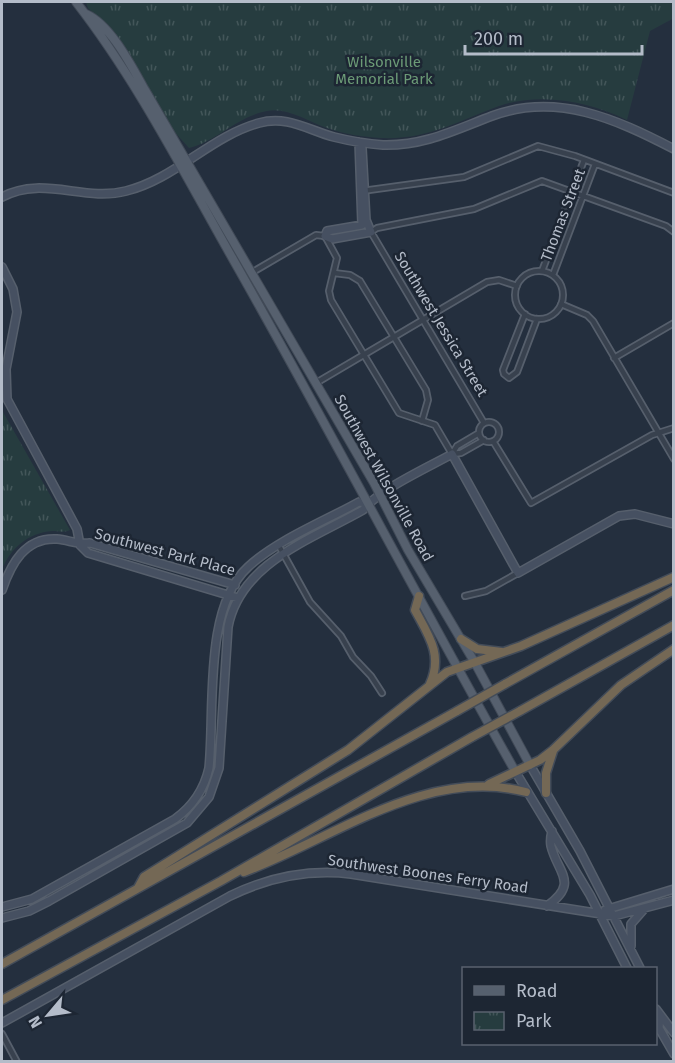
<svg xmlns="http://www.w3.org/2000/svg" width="675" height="1063" font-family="'Fira Sans',sans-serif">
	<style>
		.park { fill: url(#park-tufts) }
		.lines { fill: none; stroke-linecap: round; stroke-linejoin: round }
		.street-casing { stroke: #565f6c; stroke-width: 8 }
		.secondary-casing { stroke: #565f6c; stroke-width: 10 }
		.primary-casing { stroke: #414a57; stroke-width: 10 }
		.highway-casing { stroke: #434c59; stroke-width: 11 }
		.street { stroke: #38414e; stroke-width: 4.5 }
		.secondary { stroke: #465061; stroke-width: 7 }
		.primary { stroke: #56606e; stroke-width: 8 }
		.highway { stroke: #746855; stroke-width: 8 }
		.highway-bridge-casing { stroke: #434c59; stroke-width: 11; stroke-linecap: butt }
		.highway-bridge { stroke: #746855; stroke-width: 8 }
		.labels { text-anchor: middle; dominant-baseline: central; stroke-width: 5; stroke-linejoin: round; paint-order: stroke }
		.park-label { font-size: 15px; fill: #6b9a76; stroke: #1d2633 }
		.street-label { font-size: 15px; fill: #b4bcc9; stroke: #1d2633 }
	</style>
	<defs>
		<pattern id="park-tufts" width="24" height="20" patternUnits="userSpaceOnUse" patternTransform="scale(1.5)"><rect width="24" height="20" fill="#263c3f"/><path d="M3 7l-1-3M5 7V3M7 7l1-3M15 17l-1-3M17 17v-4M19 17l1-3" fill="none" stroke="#435659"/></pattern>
	</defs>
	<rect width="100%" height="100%" fill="#242f3e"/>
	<path class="park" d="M86,2H673L674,18L650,31L627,120C589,101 540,92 499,106C458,121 427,140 381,138C363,137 344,134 327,128C309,122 287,107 267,111C238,116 217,141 189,148L171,128L102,22L88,8Z
		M3,412L70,530C64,533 59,531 52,531C28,533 11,548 2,569Z"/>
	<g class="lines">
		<g class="street-casing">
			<path id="street" d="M362,191L464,177L538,146L575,156L674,193
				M542,271L584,160
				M515 295a24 24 0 1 1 48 0a24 24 0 1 1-48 0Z
				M251,273L316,235L325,236L337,258L329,291L331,300L399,413L435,425L452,454
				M334,273L350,275L360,281L426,390L428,400L422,421
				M553,275L595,164
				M561,304L587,315L593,321L674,459
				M525,314L503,370L504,374L509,378L517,372L537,319
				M614,358L674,323
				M316,383L487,282L499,280L517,286
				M479 432a10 10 0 1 1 20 0a10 10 0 1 1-20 0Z
				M484,423L371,232L377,228L474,209L542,181L666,226L674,232
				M493,441L531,503L652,435L674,428
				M452,454L457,446L479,433
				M452,454L461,453L484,440
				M279,546L310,602L341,636L353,657L371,676L382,693
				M465,596L486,591L518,573
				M2,1034L17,1062"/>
		</g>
		<g class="secondary-casing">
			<path id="secondary" d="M359,142L362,148L366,220L371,232L332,239L325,236L327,231L362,225Z
				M2,197C43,175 83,202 126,191C175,179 211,136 259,123C287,115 308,130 334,137C350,141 367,144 383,145C424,146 455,130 492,116C557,92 616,119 674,149
				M2,267L13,289L17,312L6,369L7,399L77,529L80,545
				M80,545L88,553L238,598
				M2,590C11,564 25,537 57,539C69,540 78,545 90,543L235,585
				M530,765L580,851L640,968
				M515,771L590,895L627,968
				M547,906C580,883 557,872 551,846C550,841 551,835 552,831
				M2,907L32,899L175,819C193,806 204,790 209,768C215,710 203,608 248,567C277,540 325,521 359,502L368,503
				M605,910L674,889
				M2,918L29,911L49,901L187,823L209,797L219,768L228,627C240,563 312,539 363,510C378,490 429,467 452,454L518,573L619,516L635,514L674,524
				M631,946V924L645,908
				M656,1009L674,1033
				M660,1016L659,1028L674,1054
				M2,1023L230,896C269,877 308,869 351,874L614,916L674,900"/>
		</g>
		<g class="primary-casing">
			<path id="primary" d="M76,2C139,83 186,177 238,268C332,434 421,604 515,771
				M86,14C111,25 132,67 145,90L374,483L408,550L475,663L530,765"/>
		</g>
		<g class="highway-casing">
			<path id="highway" d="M419,596L415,610C429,636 443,655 430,684
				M461,639L477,649L502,652
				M505,684L674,590
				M520,711L674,625
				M489,784L540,760L553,750L621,685L674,649
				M546,793V773L553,751
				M244,872C333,839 426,766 526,792
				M138,888L144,877L348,750L447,672L521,646L674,577
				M2,964L457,711
				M2,1000L221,881L472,737"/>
		</g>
		<use href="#street" class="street"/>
		<use href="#secondary" class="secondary"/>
		<use href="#primary" class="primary"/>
		<use href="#highway" class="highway"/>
		<g class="highway-bridge-casing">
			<path id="highway-bridge" d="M457,711L505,684
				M472,737L520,711"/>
		</g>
		<use href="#highway-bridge" class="highway-bridge"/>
	</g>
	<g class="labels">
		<g class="park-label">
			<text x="384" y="62">Wilsonville<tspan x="384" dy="17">Memorial Park</tspan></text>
		</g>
		<g class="street-label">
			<text transform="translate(563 215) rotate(-69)">Thomas Street</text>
			<text transform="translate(441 324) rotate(59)">Southwest Jessica Street</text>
			<text transform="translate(384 478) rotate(61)">Southwest Wilsonville Road</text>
			<text transform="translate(165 552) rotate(15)">Southwest Park Place</text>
			<text transform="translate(428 874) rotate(8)">Southwest Boones Ferry Road</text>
		</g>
	</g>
	<rect width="675" height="1063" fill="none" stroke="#b4bcc9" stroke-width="6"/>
	<rect x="462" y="967" width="195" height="78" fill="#1d2633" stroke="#59626f" stroke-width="1.5"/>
	<rect x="474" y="986" width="30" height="9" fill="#56606e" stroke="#59626f" stroke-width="1.5"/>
	<text x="516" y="997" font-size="18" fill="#b4bcc9">Road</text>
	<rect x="474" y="1012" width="30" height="18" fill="url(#park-tufts)" stroke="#59626f" stroke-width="1.5"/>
	<text x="516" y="1027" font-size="18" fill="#b4bcc9">Park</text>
	<g transform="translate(48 1015) rotate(241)" stroke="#1d2633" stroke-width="4.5" paint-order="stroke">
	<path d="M0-4.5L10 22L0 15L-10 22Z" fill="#b4bcc9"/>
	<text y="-9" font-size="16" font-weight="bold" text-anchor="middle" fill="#b4bcc9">N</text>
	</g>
	<path d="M465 45v9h177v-9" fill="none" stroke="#b4bcc9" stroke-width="3"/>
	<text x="474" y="45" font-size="18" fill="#b4bcc9" stroke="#1d2633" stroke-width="4.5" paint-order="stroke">200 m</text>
</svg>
